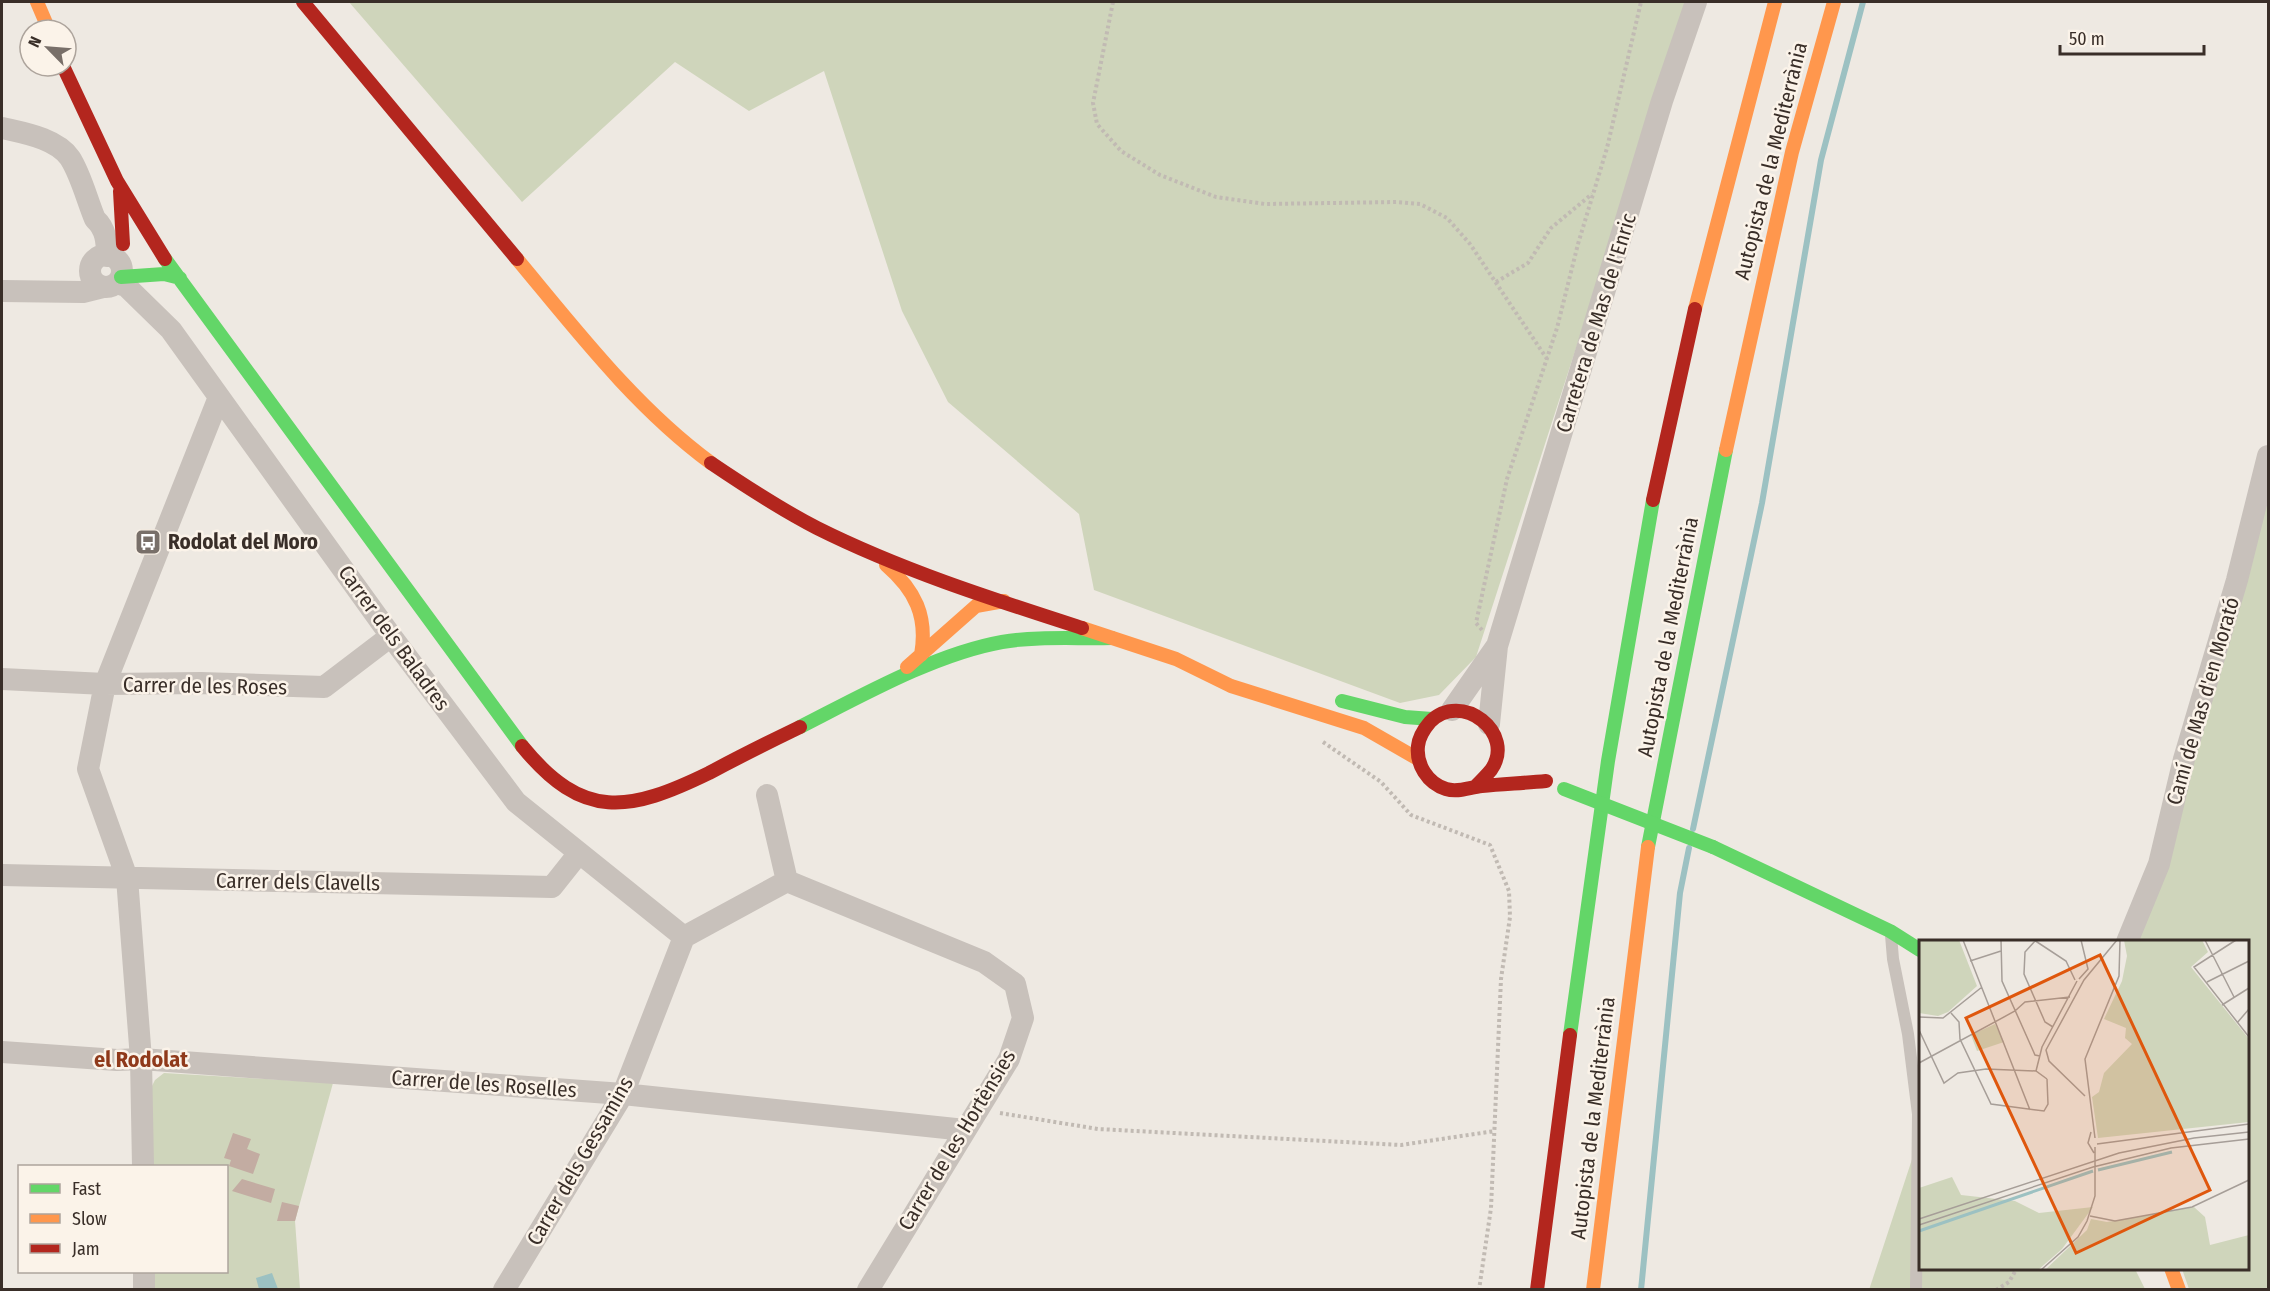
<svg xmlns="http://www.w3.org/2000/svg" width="2270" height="1291" font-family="'Fira Sans Condensed',sans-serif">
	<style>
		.green { fill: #cfd5bb }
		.water { fill: #9cc1c2 }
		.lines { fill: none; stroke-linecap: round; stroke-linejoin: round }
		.stream { stroke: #9cc1c2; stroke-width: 6 }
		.building { fill: #c3aca2 }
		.path { stroke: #c1bab3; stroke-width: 4; stroke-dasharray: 3 3; stroke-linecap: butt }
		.lane { stroke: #c8c1bb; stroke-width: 12 }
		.street { stroke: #c8c1bb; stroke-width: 22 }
		.fast { stroke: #63d668; stroke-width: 14 }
		.slow { stroke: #ff974d; stroke-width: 14 }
		.jam { stroke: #b3261e; stroke-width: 14 }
		.fast-bridge { stroke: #63d668; stroke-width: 14 }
		.labels { text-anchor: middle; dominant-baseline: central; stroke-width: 5; stroke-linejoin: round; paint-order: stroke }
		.street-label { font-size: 21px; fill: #392e28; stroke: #fbf3e9 }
		.poi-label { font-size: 21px; font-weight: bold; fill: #392e28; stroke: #fbf3e9; text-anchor: start }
		.neighbourhood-label { font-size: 22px; font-weight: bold; fill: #8f391a; stroke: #fbf3e9 }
		.inset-river { fill: none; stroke: #9cc1c2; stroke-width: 3 }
		.inset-road { fill: none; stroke: #a69e98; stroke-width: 1.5 }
		.view { fill: #df570d; fill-opacity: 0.15; stroke: #df570d; stroke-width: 3 }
		.inset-edge { fill: none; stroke: #392e28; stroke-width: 3 }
	</style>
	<rect width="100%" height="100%" fill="#eee9e2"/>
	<path class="green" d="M349,2H1688L1476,657L1439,695L1400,703L1094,590L1079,514L948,402L902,311L824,71L749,111L675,62L522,202Z
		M2268,458V1289H2189L2182,1269L2248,1268V942H2129Z
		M164,1073L333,1083L295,1221L300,1289H153V1272H226V1166H152L151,1088L155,1080Z
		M1920,1135V1268L2135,1269L2145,1289L1869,1290Z"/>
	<path class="water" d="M272,1273L278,1289H259L256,1278Z"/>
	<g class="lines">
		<path class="stream" d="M1693,829L1762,503L1821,160L1863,2
			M1641,1290L1680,893L1689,848"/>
	</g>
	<path class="building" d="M233,1133L251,1139L247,1149L260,1154L253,1174L229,1166L231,1160L224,1158Z
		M242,1179L275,1189L271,1203L232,1191Z
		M282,1202L299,1206L295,1221H277Z"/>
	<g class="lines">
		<path class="path" d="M1113,2L1093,103L1097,124L1121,151L1160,175L1216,197L1265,204L1397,202L1420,204L1447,218L1470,244L1547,359
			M1496,282L1528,263L1551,228L1592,194
			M1482,630L1476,623L1507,479L1557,328L1578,244L1607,148L1641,2
			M1323,742L1381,782L1411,815L1490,845L1509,891L1510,917L1501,979L1491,1208L1479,1290
			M1000,1113L1098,1129L1401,1145L1495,1131
			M1996,1290L2009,1282L2017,1268"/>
		<path class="lane" d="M1891,935L1893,959L1908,1034L1918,1114L1916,1290"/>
		<path class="street" d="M2,128C23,133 56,138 70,158C81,175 87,200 95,219C106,229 107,242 107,256
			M90 271a16 16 0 1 1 32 0a16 16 0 1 1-32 0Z
			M117,283L126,286L171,330L391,636L516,802L684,937
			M2,291L83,292L103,287
			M2,679L105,684L201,683L324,687L391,636
			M1452,710L1496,647
			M1489,724L1497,646L1662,101L1696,2
			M767,795L787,881
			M2,875L552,887L579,853
			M787,881L984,962L1015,984L1023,1018L1009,1059L868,1290
			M2127,942L2159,864L2184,759L2237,580L2268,456
			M2,1052L117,1060L141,1059L623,1094L965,1130
			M143,1166L141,1059L127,878L88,769L105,684L219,397
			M144,1272V1290
			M504,1290L623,1094L684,937L787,881"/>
		<path class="fast" d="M165,259L522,746
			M121,277L164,274L180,278
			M1342,701L1405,717L1432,719
			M800,727C861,696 935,654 1002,642C1037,636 1076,639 1112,638
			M1648,847L1726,450
			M1713,847L1890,931L1920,950
			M1570,1035L1608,761L1653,500"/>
		<path class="slow" d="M37,2L49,30
			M517,259C577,331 635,407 711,463
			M1695,309L1775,2
			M1726,450L1792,152L1834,2
			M886,565C915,590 928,616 921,655
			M1082,628L1176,659L1231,686L1364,728L1418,759
			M907,667L976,606L1004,601
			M2171,1268L2179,1290
			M1593,1290L1648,847"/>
		<path class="jam" d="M303,2L517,259
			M63,66L117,181L165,259
			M120,191L123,244
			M711,463C745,486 780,509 817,528C901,570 992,599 1082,628
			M1653,500L1695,309
			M522,746C583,821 629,812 709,773C739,757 769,742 800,727
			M1475,787C1480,782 1486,776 1491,770C1517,733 1461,690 1430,722C1424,729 1419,736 1418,746C1416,764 1427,783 1446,789C1458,793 1470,787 1482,786C1503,784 1525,783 1546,781
			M1537,1290L1570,1035"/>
		<path class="fast-bridge" d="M1564,789L1713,847"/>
	</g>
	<defs>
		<g id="bus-square" transform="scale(1.35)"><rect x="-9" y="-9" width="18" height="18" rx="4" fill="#786f69" stroke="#fbf3e9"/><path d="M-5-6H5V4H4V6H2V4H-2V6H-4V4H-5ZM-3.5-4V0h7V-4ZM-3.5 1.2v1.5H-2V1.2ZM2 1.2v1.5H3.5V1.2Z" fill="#fff"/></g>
	</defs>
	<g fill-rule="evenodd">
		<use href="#bus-square" x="148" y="542"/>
	</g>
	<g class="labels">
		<g class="street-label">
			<text transform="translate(1771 161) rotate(-76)">Autopista de la Mediterrània</text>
			<text transform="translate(1596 323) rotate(-73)">Carretera de Mas de l'Enric</text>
			<text transform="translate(1668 637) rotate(-79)">Autopista de la Mediterrània</text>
			<text transform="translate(394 638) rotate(54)">Carrer dels Baladres</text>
			<text transform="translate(205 686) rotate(1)">Carrer de les Roses</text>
			<text transform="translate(2203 701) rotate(-74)">Camí de Mas d'en Morató</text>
			<text transform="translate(298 882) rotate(1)">Carrer dels Clavells</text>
			<text transform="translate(484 1084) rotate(4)">Carrer de les Roselles</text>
			<text transform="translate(1593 1118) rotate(-83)">Autopista de la Mediterrània</text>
			<text transform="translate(957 1140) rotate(-59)">Carrer de les Hortènsies</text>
			<text transform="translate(580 1161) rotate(-60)">Carrer dels Gessamins</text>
		</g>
		<g class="poi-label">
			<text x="168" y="542">Rodolat del Moro</text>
		</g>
		<g class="neighbourhood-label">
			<text x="141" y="1059">el Rodolat</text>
		</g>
	</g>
	<g transform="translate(1919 940)">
		<rect width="330" height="330" fill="#eee9e2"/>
		<path d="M0,0H40L58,46L29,72L19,76L0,73ZM205,0H283L289,12L272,27L330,99V182L179,198L173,157L180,152L185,133L213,104L206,98L207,88L185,79L203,41L208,16ZM76,84L85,102L58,111L52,95ZM33,237L42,255L96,261L120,273L174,267L143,309L119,330H0V248ZM275,267L286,277L291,305L330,295V330H126L168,290L172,279L188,282Z" fill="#cfd5bb"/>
		<path class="inset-river" d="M179,230L253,212M0,291L174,231"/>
		<path class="inset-road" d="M44,0L111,170M82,0L83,41L116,115L121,116M115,0L147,21L156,40M286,0L315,57M317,0L275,27L330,97M116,1L106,12L105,34L126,82L134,87M51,21L82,11M160,39L169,29L162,0M288,42L330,21M303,65L330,48M32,73L40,82L41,99L72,164L125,171L129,164L128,139M0,77L24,78L63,47M318,83L330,69M0,90L25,143L39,133L67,129L117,131L128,139M0,123L96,71L106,62L151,57M117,131L123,107L158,41M166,156L130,121L127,110L165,40L198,0M172,192L169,203L175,213M176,198L166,119L200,36L201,0M178,204L330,184M171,276L196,281L273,267L330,240M0,279L200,213L275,198L330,192M0,285L174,227L252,208L330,199M122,330L159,297L168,281L176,256V207"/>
		<path class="view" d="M181,15L291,250L157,313L47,78Z"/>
		<rect width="330" height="330" class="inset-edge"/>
	</g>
	<rect width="2270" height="1291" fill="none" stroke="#392e28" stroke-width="6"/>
	<rect x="18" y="1165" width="210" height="108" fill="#fbf3e9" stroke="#ada49c" stroke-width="1.5"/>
	<rect x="30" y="1184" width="30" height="9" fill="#63d668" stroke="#ada49c" stroke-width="1.5"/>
	<text x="72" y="1195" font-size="18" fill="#392e28">Fast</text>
	<rect x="30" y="1214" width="30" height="9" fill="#ff974d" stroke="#ada49c" stroke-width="1.5"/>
	<text x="72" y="1225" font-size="18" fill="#392e28">Slow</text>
	<rect x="30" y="1244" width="30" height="9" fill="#b3261e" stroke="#ada49c" stroke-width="1.5"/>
	<text x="72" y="1255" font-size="18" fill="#392e28">Jam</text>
	<g transform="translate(48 48) rotate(295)"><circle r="28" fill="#fbf3e9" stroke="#ada49c" stroke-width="1.5"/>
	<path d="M0-4.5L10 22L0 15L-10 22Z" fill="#786f69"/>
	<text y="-9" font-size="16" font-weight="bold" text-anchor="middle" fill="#392e28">N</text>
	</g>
	<path d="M2060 45v9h144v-9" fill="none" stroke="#392e28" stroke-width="3"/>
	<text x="2069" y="45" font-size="18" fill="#392e28" stroke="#fbf3e9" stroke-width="4.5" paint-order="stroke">50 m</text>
</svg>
